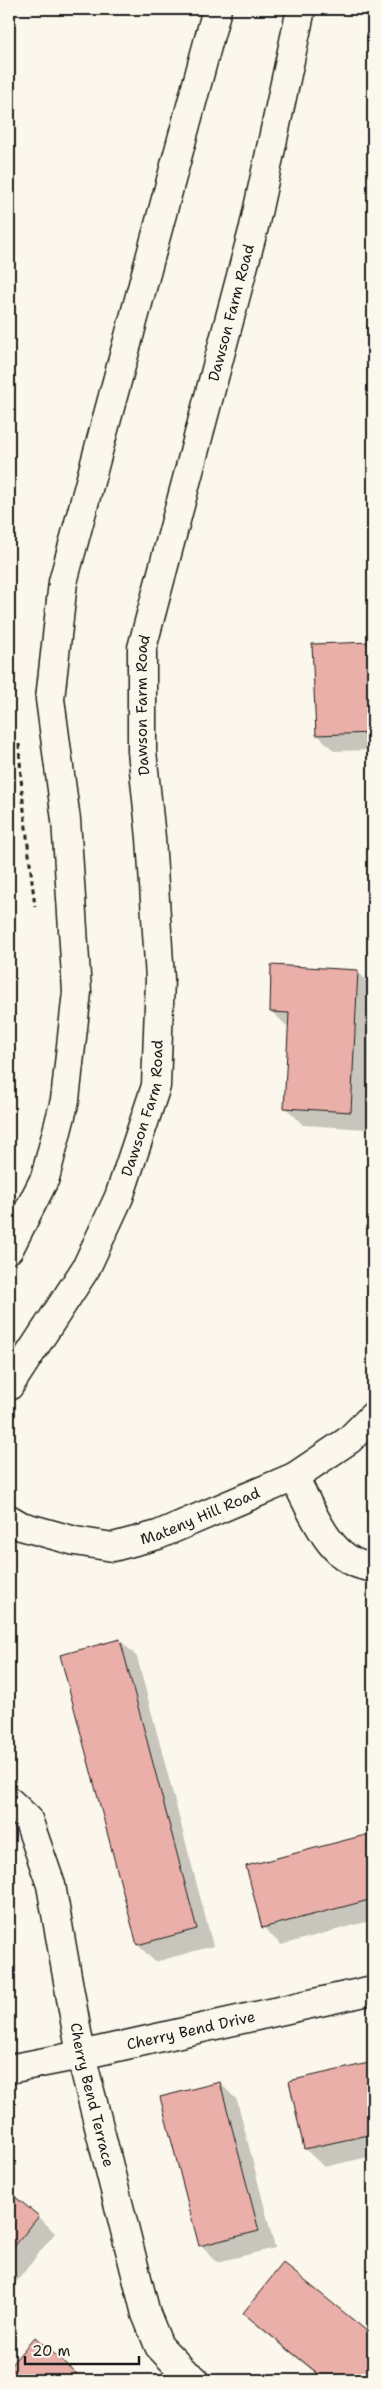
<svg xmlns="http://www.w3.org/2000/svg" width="382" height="2389" font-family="'Shantell Sans',sans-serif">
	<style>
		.shadow { fill: #0003 }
		.building { fill: #e9afa8; stroke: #1c1c1c }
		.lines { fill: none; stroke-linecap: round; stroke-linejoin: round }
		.minor-casing { stroke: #1c1c1c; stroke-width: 31 }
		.tertiary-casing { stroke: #1c1c1c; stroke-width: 31 }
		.path { stroke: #1c1c1c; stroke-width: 3; stroke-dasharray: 5 4; stroke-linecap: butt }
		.minor { stroke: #fbf7ec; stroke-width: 28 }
		.tertiary { stroke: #fbf7ec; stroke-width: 28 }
		.labels { text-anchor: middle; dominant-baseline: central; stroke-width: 5; stroke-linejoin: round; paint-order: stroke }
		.street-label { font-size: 15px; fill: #1c1c1c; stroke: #fbf7ec }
	</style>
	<rect width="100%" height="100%" fill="#fbf7ec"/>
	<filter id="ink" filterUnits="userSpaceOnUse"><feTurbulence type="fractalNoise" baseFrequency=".02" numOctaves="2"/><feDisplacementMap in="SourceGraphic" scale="10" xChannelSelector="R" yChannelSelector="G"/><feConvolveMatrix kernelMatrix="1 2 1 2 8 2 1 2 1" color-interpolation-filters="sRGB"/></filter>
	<g filter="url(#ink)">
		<path class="shadow" d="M373,643V750L334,751L317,734L313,646Z
			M357,971L373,987L367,1129L303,1125L286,1108L290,1029L271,1011Z
			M120,1640L137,1657L213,1946L155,1962L138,1945Z
			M373,1834V1920L281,1945L264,1928L248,1867Z
			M9,1920L14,1925L9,1931Z
			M373,2063V2156L324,2167L305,2149L290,2082Z
			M220,2083L237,2100L275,2248L217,2262L200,2245Z
			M9,2193L38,2216L55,2233L9,2291Z
			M283,2265L373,2338V2380H324L262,2330L245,2313Z
			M35,2339L82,2380H9V2369Z"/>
		<path class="building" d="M373,642V733L316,735L312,644Z
			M271,965L358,970L351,1112L284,1108L289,1013L270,1012Z
			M120,1639L197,1929L137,1945L60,1655Z
			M373,1833V1899L262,1928L246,1866Z
			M373,2062V2134L304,2149L289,2081Z
			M220,2082L259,2231L199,2246L160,2097Z
			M9,2192L39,2216L9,2253Z
			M283,2263L373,2336V2380H326L243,2313Z
			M35,2337L84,2380H9V2367Z"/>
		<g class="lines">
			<g class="minor-casing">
				<g id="minor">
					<path d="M294,1477C312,1510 330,1565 373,1567"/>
					<path id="s1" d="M9,1519L21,1526L75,1541L113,1547L158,1535L294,1477L349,1440L373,1416"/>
					<path id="s2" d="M9,1801L28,1819L51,1885L81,2055L146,2314L159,2346L183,2371L195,2380"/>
					<path id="s3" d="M9,2069L81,2055L373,1990"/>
				</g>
			</g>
			<g class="tertiary-casing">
				<g id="tertiary">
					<path d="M9,1249L45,1178L65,1100L77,992L66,820L50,699L63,582L217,9"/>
					<path id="s4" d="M9,1386L86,1268L119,1197L156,1086L160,979L151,838L142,751V648L254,227L301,9"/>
				</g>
			</g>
			<path class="path" d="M19,744L22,792L35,907"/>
			<use href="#minor" class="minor"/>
			<use href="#tertiary" class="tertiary"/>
		</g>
	</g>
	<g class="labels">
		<g class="street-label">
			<text stroke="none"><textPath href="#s4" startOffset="1122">Dawson Farm Road</textPath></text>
			<text stroke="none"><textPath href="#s4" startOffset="718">Dawson Farm Road</textPath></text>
			<text stroke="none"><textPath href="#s4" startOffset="312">Dawson Farm Road</textPath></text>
			<text stroke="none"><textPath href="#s1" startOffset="201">Mateny Hill Road</textPath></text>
			<text stroke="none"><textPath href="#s3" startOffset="186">Cherry Bend Drive</textPath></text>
			<text stroke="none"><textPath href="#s2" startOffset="310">Cherry Bend Terrace</textPath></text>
		</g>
	</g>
	<rect width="382" height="2389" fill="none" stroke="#fbf7ec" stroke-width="30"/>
	<rect x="15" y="15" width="352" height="2359" fill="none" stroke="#1c1c1c" stroke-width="2" filter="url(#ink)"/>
	<path d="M25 2356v8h114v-8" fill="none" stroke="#1c1c1c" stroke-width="2.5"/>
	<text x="32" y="2356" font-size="15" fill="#1c1c1c" stroke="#fbf7ec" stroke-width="4" paint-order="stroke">20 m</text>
</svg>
